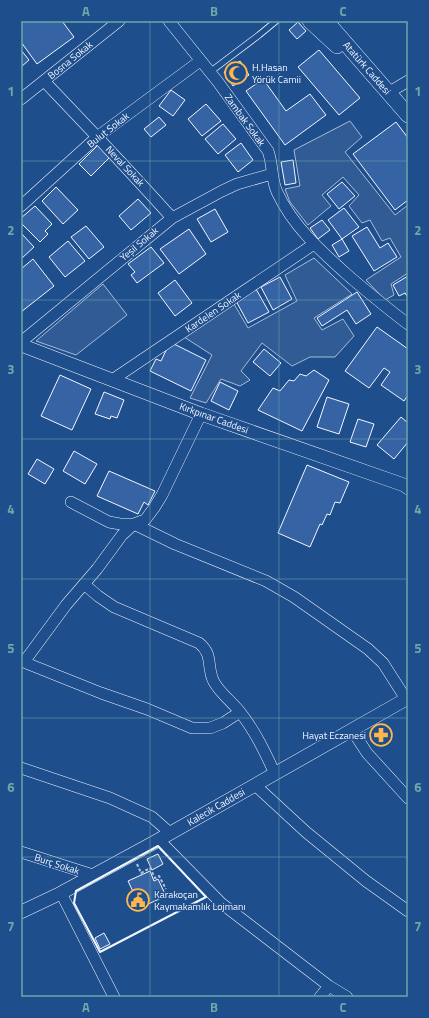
<svg xmlns="http://www.w3.org/2000/svg" width="429" height="1018" font-family="'Titillium Web',sans-serif">
	<style>
		.built { fill: #305b95; stroke: #a8bbd7 }
		.building { fill: #3563a3; stroke: #f2f6ff }
		.lines { fill: none; stroke-linecap: round; stroke-linejoin: round }
		.service-casing { stroke: #f2f6ff; stroke-width: 7 }
		.minor-casing { stroke: #f2f6ff; stroke-width: 12 }
		.tertiary-casing { stroke: #f2f6ff; stroke-width: 14 }
		.secondary-casing { stroke: #f2f6ff; stroke-width: 16 }
		.path { stroke: #b3c4dc; stroke-width: 2; stroke-dasharray: 3 2; stroke-linecap: butt }
		.service { stroke: #1f4e8c; stroke-width: 5.5 }
		.minor { stroke: #1f4e8c; stroke-width: 11 }
		.tertiary { stroke: #1f4e8c; stroke-width: 13 }
		.secondary { stroke: #1f4e8c; stroke-width: 15 }
		.wall { stroke: #f2f6ff; stroke-width: 2 }
		.grid { fill: none; stroke: #6aa9a8; stroke-width: 1; stroke-opacity: 0.55 }
		.labels { text-anchor: middle; dominant-baseline: central; stroke-width: 3; stroke-linejoin: round; paint-order: stroke }
		.street-label { font-size: 10px; fill: #f2f6ff; stroke: #1f4e8c }
		.poi-label { font-size: 10px; fill: #f2f6ff; stroke: #1f4e8c; text-anchor: start }
		.neatline { fill: none; stroke: #6aa9a8; stroke-width: 1.5 }
		.grid-label { font-size: 13px; text-anchor: middle; font-weight: bold; fill: #6aa9a8 }
	</style>
	<rect width="100%" height="100%" fill="#1f4e8c"/>
	<path class="built" d="M350,121L362,137L345,152L395,215L408,205V273L391,284L394,295L385,300L366,280L401,257L390,238L382,241L370,220L362,223L349,206L359,195L343,177L322,195L331,206L308,225L290,202L285,189L300,186L294,150Z
		M314,258L352,294L314,318L322,330L343,319L354,336L335,357H310L292,366L262,343L241,371L250,380L240,386L221,379L206,403L190,398L212,355L184,337L234,304L248,328L297,301L285,275Z
		M103,284L127,315L76,355L36,341Z"/>
	<path class="building" d="M21,21H62L74,37L37,64L21,42Z
		M298,22L306,31L297,39L289,30Z
		M21,50L29,60L21,67Z
		M319,50L360,98L339,115L298,67Z
		M240,61L249,75L233,86L224,72Z
		M263,79L286,111L310,94L326,115L285,145L246,91Z
		M171,90L185,100L173,116L159,106Z
		M206,104L221,121L202,136L188,119Z
		M159,117L166,125L151,137L144,129Z
		M396,122L408,138V200L395,210L353,154Z
		M223,124L236,139L218,154L205,139Z
		M241,143L253,160L238,172L225,155Z
		M99,144L111,156L91,176L79,164Z
		M293,160L296,183L285,185L281,162Z
		M342,182L355,196L339,209L327,194Z
		M56,187L78,210L63,224L42,201Z
		M138,199L151,213L131,230L119,216Z
		M35,206L52,224L45,231L48,234L40,242L21,223V218Z
		M344,208L359,227L342,239L328,220Z
		M215,209L228,232L211,242L197,219Z
		M322,220L330,230L318,239L310,228Z
		M86,226L104,247L89,259L71,237Z
		M367,227L380,248L388,243L397,257L374,271L352,236Z
		M189,229L206,254L179,274L160,249Z
		M21,233L34,247L21,259Z
		M342,239L349,251L339,257L332,245Z
		M68,241L85,261L65,277L49,257Z
		M151,247L164,263L137,283L131,275L135,272L128,264Z
		M33,259L54,286L21,312V269Z
		M408,276V298L405,293L399,296L393,285Z
		M280,277L292,299L273,310L261,287Z
		M175,280L192,303L175,316L158,293Z
		M256,289L269,312L248,323L236,301Z
		M357,292L371,314L356,324L347,310L322,326L317,318Z
		M377,327L408,349V395L404,401L381,385L390,372L384,368L369,388L345,371Z
		M170,342L206,360L191,391L150,371L156,359L161,361Z
		M264,349L281,363L270,376L253,362Z
		M314,370L329,380L302,431L258,410L273,388L280,391L289,380L294,381L300,374L306,376Z
		M60,375L91,389L72,430L41,416Z
		M220,382L238,391L229,410L211,401Z
		M104,392L124,400L117,418L111,416L110,419L95,414Z
		M327,397L349,404L339,434L317,427Z
		M401,417L408,423V442L394,459L377,445Z
		M358,419L374,424L366,447L350,442Z
		M74,451L97,464L85,484L63,471Z
		M37,459L54,469L45,484L28,474Z
		M307,465L349,482L340,503L335,502L330,515L327,514L322,525L320,524L310,547L278,533Z
		M109,471L155,491L148,505L144,502L138,514L97,496Z
		M158,854L163,864L152,870L147,859Z
		M150,871L154,881L158,879L166,896L146,905L141,895L136,898L128,881Z
		M104,933L110,944L100,949L95,938Z"/>
	<g class="lines">
		<g class="service-casing">
			<path id="service" d="M210,72L259,35L276,21"/>
		</g>
		<g class="minor-casing">
			<path id="minor" d="M169,21L218,82L268,151C273,164 271,179 277,192C293,227 323,253 351,278C370,294 388,309 408,324
				M44,81C87,126 130,171 172,218
				M388,93L408,81
				M21,99L119,21
				M21,206L97,137L200,61
				M21,342L172,218L222,191L237,184L272,174
				M112,380L314,244
				M71,502L109,522L120,524H134L175,544L266,581L294,597L368,649L383,663L406,699
				M84,584L98,596L114,607L199,643C214,655 206,667 214,682C220,693 232,702 240,712C255,731 265,752 275,774
				M21,661L101,693L147,709L192,728H210L223,723L240,712
				M24,662L66,605L97,569L122,535L134,524L145,520L154,508L162,495L201,414
				M352,730L367,753L408,798
				M21,768L110,798L152,817L170,833
				M255,785L306,832L366,881L408,911
				M159,840L221,903L329,986L320,997
				M21,852L93,875
				M61,893L114,997
				M329,986L347,997"/>
		</g>
		<g class="tertiary-casing">
			<path id="tertiary" d="M21,345L201,414L404,485L408,488
				M21,912L61,893L153,843L408,698"/>
		</g>
		<g class="secondary-casing">
			<path id="secondary" d="M310,21L337,46
				M326,21L408,115"/>
		</g>
		<path class="path" d="M137,864L142,875
			M141,873L150,868L155,878L159,876L166,889"/>
		<use href="#service" class="service"/>
		<use href="#minor" class="minor"/>
		<use href="#tertiary" class="tertiary"/>
		<use href="#secondary" class="secondary"/>
		<path class="wall" d="M158,846L206,897L100,952L74,903L76,891Z"/>
	</g>
	<path class="grid" d="M150,21V997M279,21V997M21,161H408M21,300H408M21,439H408M21,579H408M21,718H408M21,857H408"/>
	<defs>
		<g id="mosque-ring" transform="scale(1.15)"><circle r="9.5" fill="#1f4e8c" stroke="#ffb74d" stroke-width="1.5"/><path d="M3.5-4.9A6 6 0 1 0 3.5 4.9A5 5 0 1 1 3.5-4.9Z" fill="#ffb74d"/></g>
		<g id="pharmacy-ring" transform="scale(1.15)"><circle r="9.5" fill="#1f4e8c" stroke="#ffb74d" stroke-width="1.5"/><path d="M-2-6h4v4h4v4h-4v4h-4v-4h-4v-4h4Z" fill="#ffb74d"/></g>
		<g id="civic-ring" transform="scale(1.15)"><circle r="9.5" fill="#1f4e8c" stroke="#ffb74d" stroke-width="1.5"/><path d="M-.6-6.5H3V-4.5H.6V-3L4-1V1h2V6H-6V1h2V-1L-.6-3ZM-1.2 2.5V6h2.4V2.5Z" fill="#ffb74d"/></g>
	</defs>
	<g fill-rule="evenodd">
		<use href="#mosque-ring" x="236" y="73"/>
		<use href="#pharmacy-ring" x="381" y="735"/>
		<use href="#civic-ring" x="138" y="900"/>
	</g>
	<g class="labels">
		<g class="street-label">
			<text transform="translate(70 60) rotate(-39)">Bosna Sokak</text>
			<text transform="translate(367 68) rotate(49)">Atatürk Caddesi</text>
			<text transform="translate(245 120) rotate(54)">Zambak Sokak</text>
			<text transform="translate(108 130) rotate(-38)">Bulut Sokak</text>
			<text transform="translate(125 166) rotate(47)">Neval Sokak</text>
			<text transform="translate(139 244) rotate(-40)">Yeşil Sokak</text>
			<text transform="translate(213 312) rotate(-34)">Kardelen Sokak</text>
			<text transform="translate(214 418) rotate(20)">Kırkpınar Caddesi</text>
			<text transform="translate(216 807) rotate(-30)">Kalecik Caddesi</text>
			<text transform="translate(57 864) rotate(18)">Burç Sokak</text>
		</g>
		<g class="poi-label">
			<text x="252" y="67">H.Hasan<tspan x="252" dy="12">Yörük Camii</tspan></text>
			<text x="366" y="735" text-anchor="end">Hayat Eczanesi</text>
			<text x="154" y="894">Karakoçan<tspan x="154" dy="12">Kaymakamlık Lojmanı</tspan></text>
		</g>
	</g>
	<rect width="429" height="1018" fill="none" stroke="#1f4e8c" stroke-width="44"/>
	<rect x="22" y="22" width="385" height="974" class="neatline"/>
	<g class="grid-label">
		<text x="86" y="16">A</text>
		<text x="214" y="16">B</text>
		<text x="343" y="16">C</text>
		<text x="11" y="96">1</text>
		<text x="418" y="96">1</text>
		<text x="11" y="235">2</text>
		<text x="418" y="235">2</text>
		<text x="11" y="374">3</text>
		<text x="418" y="374">3</text>
		<text x="11" y="514">4</text>
		<text x="418" y="514">4</text>
		<text x="11" y="653">5</text>
		<text x="418" y="653">5</text>
		<text x="11" y="792">6</text>
		<text x="418" y="792">6</text>
		<text x="11" y="931">7</text>
		<text x="418" y="931">7</text>
		<text x="86" y="1012">A</text>
		<text x="214" y="1012">B</text>
		<text x="343" y="1012">C</text>
	</g>
</svg>
